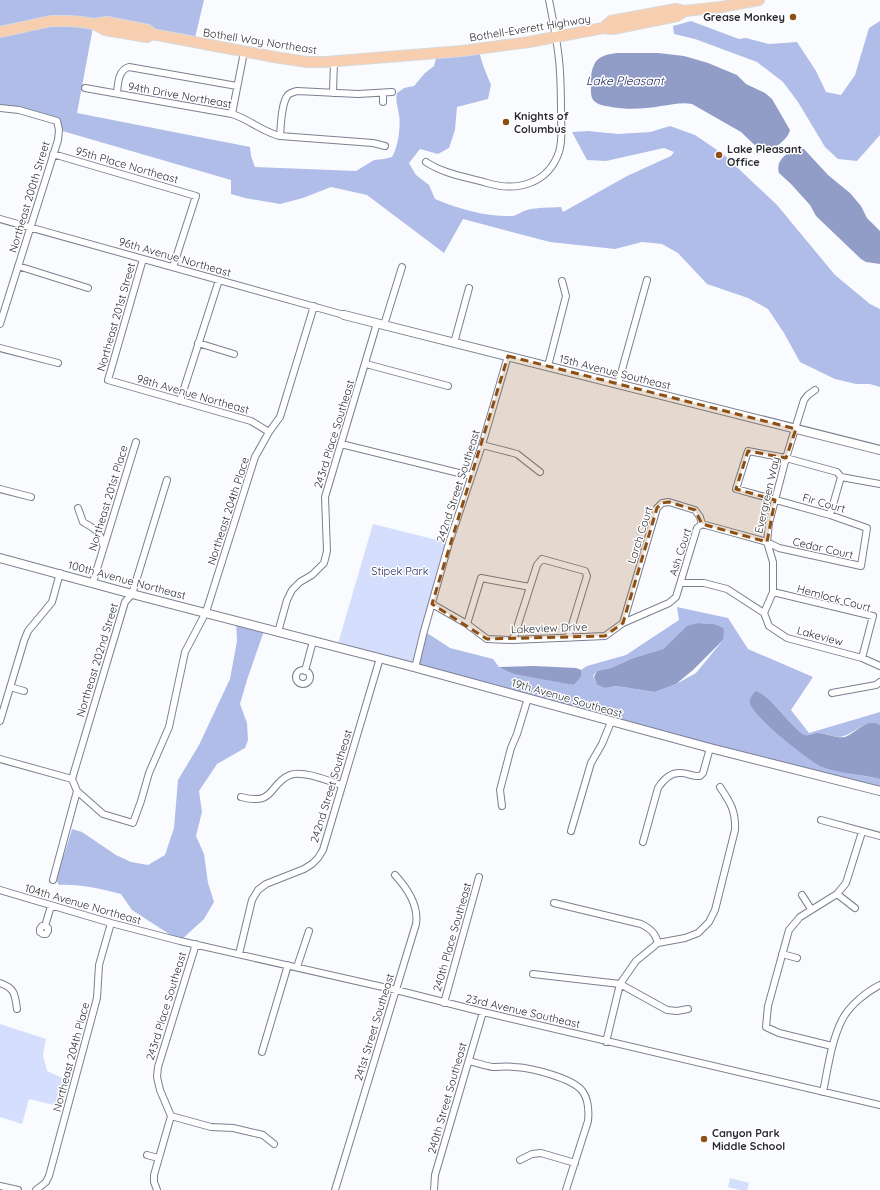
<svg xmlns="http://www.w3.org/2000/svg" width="880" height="1190" font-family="Quicksand,sans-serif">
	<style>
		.green { fill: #d5defc }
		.forest { fill: #b1bde9; fill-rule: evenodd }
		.water { fill: #919cc7 }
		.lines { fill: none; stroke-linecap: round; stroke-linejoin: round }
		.minor-casing { stroke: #7b8090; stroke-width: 8 }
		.tertiary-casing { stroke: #7b8090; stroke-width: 10 }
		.primary-casing { stroke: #d8d9da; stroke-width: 12 }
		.minor { stroke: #fff; stroke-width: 6 }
		.tertiary { stroke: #fff; stroke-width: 8 }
		.primary { stroke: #f7cfb0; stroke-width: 10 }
		.marked { fill: #8d4f13; fill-opacity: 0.2; stroke: #8d4f13; stroke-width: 3; stroke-dasharray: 8 5; stroke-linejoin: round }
		.poi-dot { fill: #8d4f13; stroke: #fff; stroke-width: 1.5 }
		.labels { text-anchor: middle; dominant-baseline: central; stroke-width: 3; stroke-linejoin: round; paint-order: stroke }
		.poi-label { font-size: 11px; font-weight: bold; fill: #292b32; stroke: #fff; text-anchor: start }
		.street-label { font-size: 11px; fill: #292b32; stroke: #fff }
		.park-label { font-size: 11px; fill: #1b2257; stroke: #fff }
		.water-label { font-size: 12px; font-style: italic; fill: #21285d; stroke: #fff }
	</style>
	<rect width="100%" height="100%" fill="#fafbfe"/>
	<path class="green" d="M373,524L449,543L415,668L337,647Z
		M0,1024L46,1039L43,1055L47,1071L69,1081L62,1107L29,1099L22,1124L0,1117Z
		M730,1178L749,1183L747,1190H740L728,1187Z"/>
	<path class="forest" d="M0,0H204L194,42L94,22L77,113L250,147L251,156L255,167L356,171L374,160L384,159L392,157C398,148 401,126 399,115C398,108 395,101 397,93L404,88L414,86L425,73L434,66L437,54L478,49L484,68L491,85L488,99L457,107L455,130L449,148L438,154L420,149L409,163L416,175L429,185L435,199C459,209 486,217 513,216C518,215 522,211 527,210C538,207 550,208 561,207L563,212L627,176L671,156L674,152L664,148L606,161L587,160L572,132L588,131L618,134L650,132L670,126L695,135L723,154L777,205L835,275L870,304L880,309V387L870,384H856L835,379L800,362L784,333L768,309L748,298L707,284L678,253L662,244L642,242L615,249L550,242L463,219L444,253L367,195L331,187L303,198L280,204L245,198L231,194V180L59,130L57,121L19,110H0Z
		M691,21L739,39L746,38L769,44L797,42L816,71L826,92L841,95L855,75L869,28L880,21V135L857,161L838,159L825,147L798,102L783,82L757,62L695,39L674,34L673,26Z
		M677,607L728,618L748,649L813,677L791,710L809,733L880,712V725C867,715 853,737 838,737C832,737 824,732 817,733C813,733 810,736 805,735C800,733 797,729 793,725C781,714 772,699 757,691V714L796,749L821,766L853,774L880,779V786L710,748L415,668L424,631L450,648L493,659L499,667L574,685L581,677V670L587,666L626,655L679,620ZM698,623L714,624L723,640L696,673L676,684L655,692L616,686L605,688L597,685L593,676L597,671L611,668L633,658L663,649L682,631Z
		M236,620L265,628L247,680L240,704L247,723L248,740L245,748L217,764L199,791L202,812L196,836L204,854L208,883L214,902L204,919L180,941L132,910L121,894C100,889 81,884 59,885L54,876L65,852L72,829L82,832L116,855L131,862L148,865L165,855L174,828L178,780L199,745L230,679L237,641Z"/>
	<path class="water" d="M617,53H658L684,56L708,63L737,75L746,84L765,93L772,99L790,130C788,140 772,151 762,152L741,132L692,104C681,102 672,105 661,106C645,109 628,110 611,107C606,106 598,105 594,101C590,97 591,89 591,84C591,77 591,71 594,65C597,56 609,54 617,53Z
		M798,148L804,149L828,175L850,193L861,206L867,218L880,231V264L866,262L861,259L816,216L810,205L791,184L779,173C775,160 788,152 798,148Z
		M698,623L714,624L723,628L724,632L723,640L693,670L676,684L655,692L616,686L605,688L597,685L594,677L597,671L611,668L633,658L663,649L687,626Z
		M534,666L576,668L581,670V677L574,685L514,674L499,667Z
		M757,691C772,699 781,714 793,725C797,729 800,733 805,735C810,736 813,733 817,733C826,732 835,739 845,737C856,733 868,716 880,725V779C875,778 870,777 865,776C852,774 831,771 820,766C807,759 752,716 750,703C749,699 752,695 755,692Z"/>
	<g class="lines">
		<g class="minor-casing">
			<path id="minor" d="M85,88L232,114C249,119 262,132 280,136L373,143L385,146
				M117,93C118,84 118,70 129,67L237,86
				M333,93L334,61
				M383,93V102
				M0,108L19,110L57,121L59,130L58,140L0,324
				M232,114L244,52
				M280,136C281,126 281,103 288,95C290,93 293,92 297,91L358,94L392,92
				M53,154L196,196L173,267
				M426,162C444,174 466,177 487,183C517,192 548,184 559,152C563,139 561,128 561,115C561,97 561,78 559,60C557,40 553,20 549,0
				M0,219L344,315
				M143,259L108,380L251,421L269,432
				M18,266L88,288
				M384,325L402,267
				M198,343L234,354
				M454,343L469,288
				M0,348L58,363
				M366,364L448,386
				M548,366L566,296L562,281
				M618,384L647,280
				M180,401L219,280
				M341,444L471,476
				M482,445L517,454L540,472
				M841,477L880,484
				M0,489L31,497
				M78,508L83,522C95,529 100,531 103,545
				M830,515L841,477
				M702,524L767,542L779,548L861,566L867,528L830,515L736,489L748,451L786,458L837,472L841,477
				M93,582L136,442
				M681,583H704L727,589L764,613
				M773,592L873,616L862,658
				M432,604L467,624L487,639L513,640L605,636L623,623L669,603L676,597L697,528L702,524
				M764,613L773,592V562L767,542L769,523L786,458L804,400L808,395L815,390
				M764,613L769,626L787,638L862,658L880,666
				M623,623L657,508L662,503L669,502L695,510L700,517L702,524
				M467,624L481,578L530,587
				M278,632L287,600L292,590L300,582L312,575L324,563L327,551L325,497L377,323
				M513,640L537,565L542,559L585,571L587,576L568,638
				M415,668L424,631L449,543L482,445L508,356
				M296 677a7 7 0 1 1 14 0a7 7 0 1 1-14 0Z
				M305,671L313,641
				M10,687L24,691
				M832,693L876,685L880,682
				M0,721L24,641L28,631L52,602L60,573
				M0,759L72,779L77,791L103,814L133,823L141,801L149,773L169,727L185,652L206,612L255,457L269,432L280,417L314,306
				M72,779L125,602L132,594L167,480
				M241,797C276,806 268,784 290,775C303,770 329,781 341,785
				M502,806L500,790L511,748L517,734L528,698
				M821,820L880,836
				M571,831L591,763L602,744L611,722
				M643,842L658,788C663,780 671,772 681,773C688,773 693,777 700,776L703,773L710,748
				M53,880L77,791
				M0,890L111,923L180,941L396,990L483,1012L880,1105
				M837,894L855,908
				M802,895L811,909
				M554,903L641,924C651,929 655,933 658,943
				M45,926L48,928V931L46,934H43L40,932V929L42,926H45L51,906
				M239,954L252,900L258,890L266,884L304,869L312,864L318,858L323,850L380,658
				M782,954L797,958
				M297,967L309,931
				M533,974L620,984L667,1010L677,1011L688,1009
				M0,983C15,988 15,995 17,1009
				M444,1003L479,877
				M606,1042L620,984L636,961L658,943L685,938L698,933L709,922L715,910L735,830C736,811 730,802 720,787
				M832,1046L779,1033L766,1027L768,1006L789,930L800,917L837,894L846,883L862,832
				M262,1052L288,965
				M469,1061C477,1063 485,1066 493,1067C500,1067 508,1066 515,1067C531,1068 574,1078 583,1092C589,1101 589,1111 588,1121L566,1190
				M823,1092C828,1068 831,1042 842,1020C849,1006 866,992 880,985
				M171,1116L211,1127L233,1128L263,1135L274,1144
				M147,1155L158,1158
				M520,1160L532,1154L541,1153L575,1163
				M0,1186L18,1190
				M36,1190L46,1182L49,1176L97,998L99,965L111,923
				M157,1190L154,1182V1175L171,1116L160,1090L157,1077L158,1067L196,944
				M335,1190L416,924C419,905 407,888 395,875
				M434,1190L435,1175L483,1012"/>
		</g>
		<g class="tertiary-casing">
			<path id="tertiary" d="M344,315L880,450
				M0,558L132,594L406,665L710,748L880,791"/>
		</g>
		<g class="primary-casing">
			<path id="primary" d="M94,24L107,22L148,30L152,34
				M603,28L611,21L676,9L685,11L721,7L759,0
				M0,32L51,21H68L82,22L94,24L105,30L147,37L152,34L274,57L307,62H325L462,51L529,42L603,28L613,29L677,16L685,11"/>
		</g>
		<use href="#minor" class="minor"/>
		<use href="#tertiary" class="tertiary"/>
		<use href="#primary" class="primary"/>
	</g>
	<path class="marked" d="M508,356L796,429L786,458L748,451L736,489L775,500L767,542L702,524L695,510L669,502L662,503L657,508L623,623L605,636L487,639L432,604Z"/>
	<g class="poi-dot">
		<circle cx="793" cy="17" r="4"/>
		<circle cx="506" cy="122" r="4"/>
		<circle cx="719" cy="155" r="4"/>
		<circle cx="704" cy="1139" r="4"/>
	</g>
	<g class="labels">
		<g class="poi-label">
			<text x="785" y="17" text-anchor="end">Grease Monkey</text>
			<text x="514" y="116">Knights of<tspan x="514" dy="13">Columbus</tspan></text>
			<text x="727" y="149">Lake Pleasant<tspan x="727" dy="13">Office</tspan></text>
			<text x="712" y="1133">Canyon Park<tspan x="712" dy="13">Middle School</tspan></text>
		</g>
		<g class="street-label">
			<text transform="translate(530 28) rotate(-9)">Bothell-Everett Highway</text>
			<text transform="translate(260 41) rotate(9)">Bothell Way Northeast</text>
			<text transform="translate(180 95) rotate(10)">94th Drive Northeast</text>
			<text transform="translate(127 165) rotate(16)">95th Place Northeast</text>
			<text transform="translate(29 197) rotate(-73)">Northeast 200th Street</text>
			<text transform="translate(175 257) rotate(16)">96th Avenue Northeast</text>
			<text transform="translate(116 317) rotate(-74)">Northeast 201st Street</text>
			<text transform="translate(615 372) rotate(14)">15th Avenue Southeast</text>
			<text transform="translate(193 394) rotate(16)">98th Avenue Northeast</text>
			<text transform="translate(334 434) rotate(-73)">243rd Place Southeast</text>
			<text transform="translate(458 486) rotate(-72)">242nd Street Southeast</text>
			<text transform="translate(767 495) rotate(-77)">Evergreen Way</text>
			<text transform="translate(108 498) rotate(-73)">Northeast 201st Place</text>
			<text transform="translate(824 503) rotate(16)">Fir Court</text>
			<text transform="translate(228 511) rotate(-72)">Northeast 204th Place</text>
			<text transform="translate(640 535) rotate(-72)">Larch Court</text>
			<text transform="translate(823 548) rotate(13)">Cedar Court</text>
			<text transform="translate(680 552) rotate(-72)">Ash Court</text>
			<text transform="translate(127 580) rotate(15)">100th Avenue Northeast</text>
			<text transform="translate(834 598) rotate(15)">Hemlock Court</text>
			<text transform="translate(549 628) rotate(-2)">Lakeview Drive</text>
			<text transform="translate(820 636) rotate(15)">Lakeview</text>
			<text transform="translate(97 660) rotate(-73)">Northeast 202nd Street</text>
			<text transform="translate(567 698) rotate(16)">19th Avenue Southeast</text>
			<text transform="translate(331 786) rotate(-73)">242nd Street Southeast</text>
			<text transform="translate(83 904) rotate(16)">104th Avenue Northeast</text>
			<text transform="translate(452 937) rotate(-74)">240th Place Southeast</text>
			<text transform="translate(166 1006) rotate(-73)">243rd Place Southeast</text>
			<text transform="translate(523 1011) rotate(13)">23rd Avenue Southeast</text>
			<text transform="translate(374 1027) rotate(-73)">241st Street Southeast</text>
			<text transform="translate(71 1057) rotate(-75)">Northeast 204th Place</text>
			<text transform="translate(447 1098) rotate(-74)">240th Street Southeast</text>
		</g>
		<g class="park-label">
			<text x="400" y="571">Stipek Park</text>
		</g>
		<g class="water-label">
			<text x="625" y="80">Lake Pleasant</text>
		</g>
	</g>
</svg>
